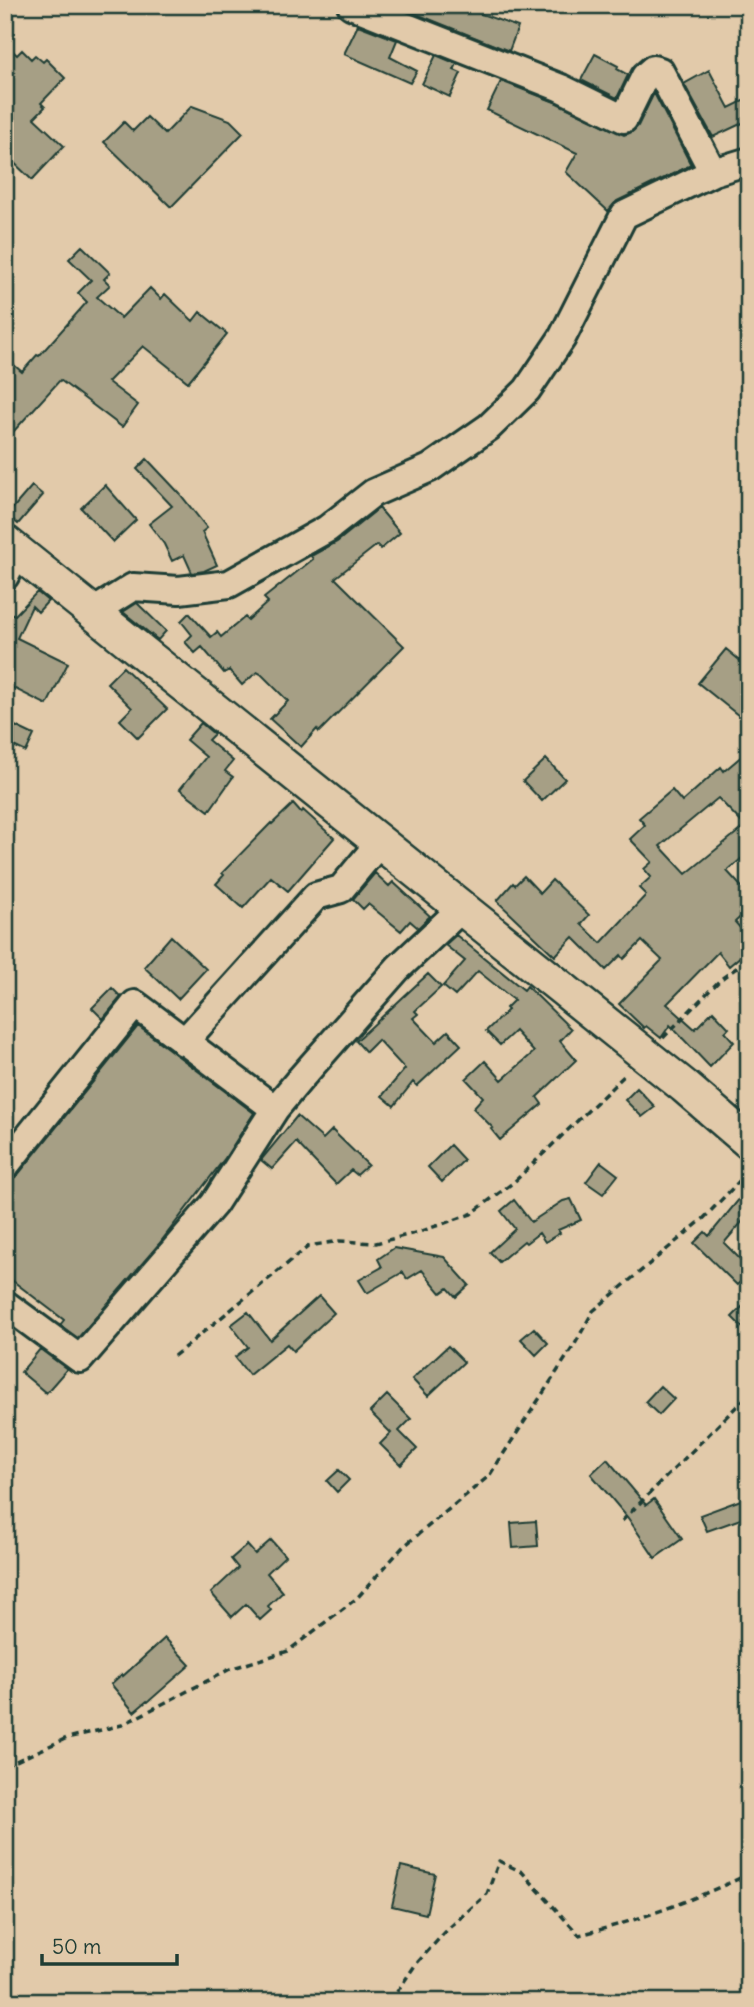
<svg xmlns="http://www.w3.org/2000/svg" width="754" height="2007" font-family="Delius,sans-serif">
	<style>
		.building { fill: #a69f85; stroke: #1f3d34; stroke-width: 2; fill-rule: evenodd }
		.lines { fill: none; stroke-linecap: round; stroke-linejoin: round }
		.minor-casing { stroke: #1f3d34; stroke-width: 32 }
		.major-casing { stroke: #1f3d34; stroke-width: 38 }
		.path { stroke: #1f3d34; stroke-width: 3.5; stroke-dasharray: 7 5; stroke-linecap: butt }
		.minor { stroke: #e2caaa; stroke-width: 26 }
		.major { stroke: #e2caaa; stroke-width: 33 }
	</style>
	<rect width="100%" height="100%" fill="#e2caaa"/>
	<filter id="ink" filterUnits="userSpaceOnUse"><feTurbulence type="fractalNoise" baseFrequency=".0143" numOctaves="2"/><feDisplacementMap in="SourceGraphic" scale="14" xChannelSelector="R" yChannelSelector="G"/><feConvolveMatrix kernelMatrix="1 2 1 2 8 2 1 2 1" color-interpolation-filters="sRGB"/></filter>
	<g filter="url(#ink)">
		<path class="building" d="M411,5H476L473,11L518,27L509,51L409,11Z
			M358,25L397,40L390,57L417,71L410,83L344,54Z
			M5,44L17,55L22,50L31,59L35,55L43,62L46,59L65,78L41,103L45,107L34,118L64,146L32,180L5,154Z
			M595,54L618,66L617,69L628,75L617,98L581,80Z
			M436,55L457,64L454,70L461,73L450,97L422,84Z
			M709,70L729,108L749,98V120L713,137L684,84Z
			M501,81L555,102L624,135L632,132L638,126L654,93L691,165L617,201L608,211L566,172L577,153L487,110Z
			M192,106L230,120L243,133L171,207L104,142L124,122L133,131L147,117L165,134Z
			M82,246L110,273L104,279L110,285L97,297L121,318L150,288L161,299L165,294L193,321L200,312L227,334L188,382L143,346L108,382L138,405L122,427L60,380L13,432L5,425V357L22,372L37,355L39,356L87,302L78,293L91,280L69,259Z
			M147,459L180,494L207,528L202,532L217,565L204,571L192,573L184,555L172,561L164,544L149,524L172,506L137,469Z
			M105,485L136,520L113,542L81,508Z
			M32,486L43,495L18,524L7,515Z
			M379,508L400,533L381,549L377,545L335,578L404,646L319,732L317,729L301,747L270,719L288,701L261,674L257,672L242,685L229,670L224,673L202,647L195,653L185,642L192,635L181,621L189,613L211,637L217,632L221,637L245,617L248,620L268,602L264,598L313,559L311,556L337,542Z
			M37,592L48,601L38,612L32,606L17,638L68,663L47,705L5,684V611L15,615Z
			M137,603L166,631L158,640L123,612Z
			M726,649L749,668V724L698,683Z
			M123,667L167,709L138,738L120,720L132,708L107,683Z
			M201,723L214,734L208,740L233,761L225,771L233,777L209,811L180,789L206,757L186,740Z
			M15,726L34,735L26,752L5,742V727L13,731Z
			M749,750V785L741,791L749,800V852L727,871L749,895V909L735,922L749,938V949L729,966L718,952L667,1004L695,1029L713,1011L729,1028L725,1032L734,1042L710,1067L670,1025L661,1038L646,1026L644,1028L619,1004L662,960L642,941L624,959L621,955L606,970L573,937L555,956L497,901L513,883L515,885L524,876L540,893L552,880L589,915L581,924L601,943L646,895L639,888L651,877L644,869L652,862L630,839L645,825L639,818L672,790L682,802L721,767L724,771ZM718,798L745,826L686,874L660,846Z
			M546,759L565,779L542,801L523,781Z
			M293,804L301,813L303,810L334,838L288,891L271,877L243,908L216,884L224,875L222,873L271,823L272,824Z
			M375,873L389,886L393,882L430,916L418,928L410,921L401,931L368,904L363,909L353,899Z
			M456,935L524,990L527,986L571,1029L560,1041L576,1060L537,1097L542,1104L500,1140L491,1129L493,1128L473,1108L483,1097L466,1079L485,1061L502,1080L534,1052L515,1031L500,1045L486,1031L508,1010L506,1008L514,1000L478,971L455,996L443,986L465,961L445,945Z
			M171,936L206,969L178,999L144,967Z
			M428,974L441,987L415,1011L418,1014L413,1018L436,1042L448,1031L461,1045L417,1086L413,1082L394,1106L382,1096L405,1069L378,1040L366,1052L356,1041Z
			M112,988L121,997L103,1019L92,1008Z
			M138,1026L254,1113L225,1158L159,1244L78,1338L60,1325L64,1320L5,1275V1181L17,1176Z
			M637,1088L655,1107L642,1117L625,1100Z
			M297,1116L323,1139L332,1130L368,1165L357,1175L351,1170L336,1184L296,1142L272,1169L261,1160Z
			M450,1145L464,1160L442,1182L428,1167Z
			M601,1162L618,1175L603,1194L586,1182Z
			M749,1187V1214L724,1243L749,1268V1274L737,1285L694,1243L705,1232L709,1236Z
			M571,1199L581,1220L558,1230L560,1233L545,1242L539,1233L526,1243L524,1241L499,1262L490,1252L515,1229L501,1211L514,1200L531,1222L563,1201Z
			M394,1248L444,1257L469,1285L456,1297L448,1288L441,1293L422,1270L407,1279L403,1272L367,1293L359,1280L382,1267L378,1259Z
			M319,1296L334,1313L293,1351L287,1344L249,1375L235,1357L248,1347L231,1325L248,1312L270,1340Z
			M749,1300V1334L732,1317Z
			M534,1328L548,1343L536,1355L521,1339Z
			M448,1346L464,1362L428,1396L412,1379Z
			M40,1349L67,1369L46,1393L21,1372Z
			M660,1386L674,1399L659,1415L645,1402Z
			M387,1395L411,1419L399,1431L417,1449L401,1465L380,1444L391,1433L370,1412Z
			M607,1459L646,1505L654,1499L682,1539L655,1558L628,1518L591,1474Z
			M339,1470L349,1480L337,1492L327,1481Z
			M749,1497V1516L707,1531L700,1515Z
			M536,1521L538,1546L513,1548L511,1523Z
			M271,1540L285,1556L267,1573L283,1592L268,1606L271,1610L260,1620L246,1604L232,1617L211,1593L238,1568L231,1559L247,1545L255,1554Z
			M165,1638L190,1665L148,1702L147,1701L134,1712L111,1684L122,1674L123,1676Z
			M401,1866L435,1874L426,1914L392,1906Z"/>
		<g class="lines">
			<g class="minor-casing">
				<path id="minor" d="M351,5L561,88L624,119L645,76L653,69L660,71L713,172L749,161
					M5,576L17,552
					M93,612L133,587L179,590L229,584L327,529L373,493L430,468L489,427L527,390L562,338L624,215L713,172
					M184,1042L316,896L341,889L380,842
					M5,1166L135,1004L275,1109
					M5,1304L80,1359L214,1204L275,1109L300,1079L398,968L462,908"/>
			</g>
			<g class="major-casing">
				<path id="major" d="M5,542L684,1086L749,1142"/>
			</g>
			<path class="path" d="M663,1038L721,979L749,959
				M174,1356L309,1246L339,1241L376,1243L419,1232L471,1214L514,1182L627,1073
				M622,1521L749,1394
				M5,1766L67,1738L122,1725L230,1669L288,1651L357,1598L403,1547L489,1476L575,1344L593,1311L703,1219L749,1171
				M390,2002L416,1964L448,1929L487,1894L499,1861L522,1872L579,1935C638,1921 693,1900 749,1874"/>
			<use href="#minor" class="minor"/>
			<use href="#major" class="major"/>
		</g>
	</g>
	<rect width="754" height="2007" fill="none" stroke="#e2caaa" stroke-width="28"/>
	<rect x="14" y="14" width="726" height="1979" fill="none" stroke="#1f3d34" stroke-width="2.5" filter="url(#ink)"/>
	<path d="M42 1954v10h135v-10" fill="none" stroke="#1f3d34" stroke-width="3.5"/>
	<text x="52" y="1954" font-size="21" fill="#1f3d34" stroke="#e2caaa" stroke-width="5" paint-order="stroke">50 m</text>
</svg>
